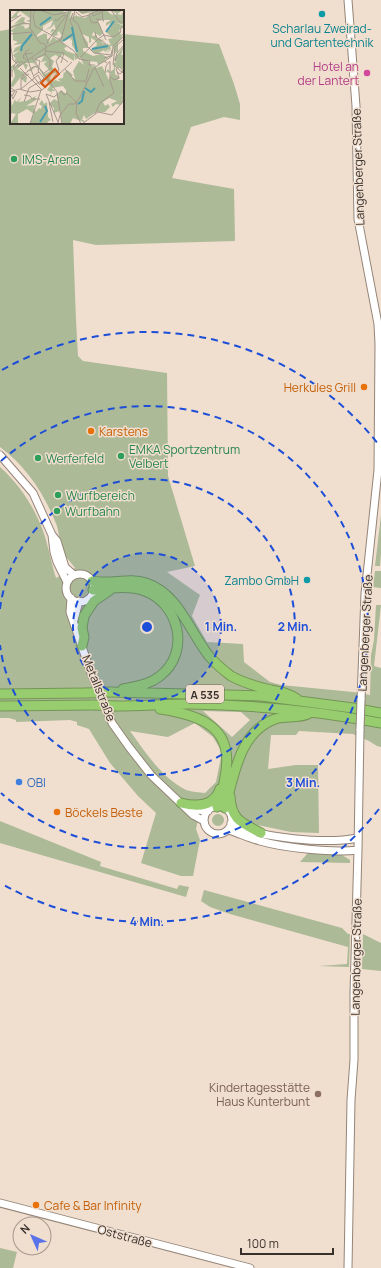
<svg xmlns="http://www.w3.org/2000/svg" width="381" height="1268" font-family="Manrope,sans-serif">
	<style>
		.green { fill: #acba97; fill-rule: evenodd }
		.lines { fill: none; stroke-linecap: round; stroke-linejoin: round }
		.secondary-casing { stroke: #948577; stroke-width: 9 }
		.highway-casing { stroke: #759557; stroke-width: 11 }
		.secondary { stroke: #fff; stroke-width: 7 }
		.highway { stroke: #97cc6f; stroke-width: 9 }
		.secondary-bridge-casing { stroke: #948577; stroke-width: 9; stroke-linecap: butt }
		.highway-bridge-casing { stroke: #759557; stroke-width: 11; stroke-linecap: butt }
		.secondary-bridge { stroke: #fff; stroke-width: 7 }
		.highway-bridge { stroke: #97cc6f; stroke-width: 9 }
		.ring { fill: none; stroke: #1d4ed8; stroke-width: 2; stroke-dasharray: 7 5 }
		.culture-dot { fill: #0f9aa8; stroke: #f0decf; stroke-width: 1.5 }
		.hotel-dot { fill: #d1479c; stroke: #f0decf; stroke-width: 1.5 }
		.leisure-dot { fill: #2e9e5b; stroke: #f0decf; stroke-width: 1.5 }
		.food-dot { fill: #e8710a; stroke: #f0decf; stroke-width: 1.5 }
		.shop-dot { fill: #3f7fe0; stroke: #f0decf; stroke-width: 1.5 }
		.education-dot { fill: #8d6e63; stroke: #f0decf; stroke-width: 1.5 }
		.labels { text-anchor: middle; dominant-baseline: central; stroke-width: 3; stroke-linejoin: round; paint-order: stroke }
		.shield { fill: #f0decf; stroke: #6e645c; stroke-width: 1 }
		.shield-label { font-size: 11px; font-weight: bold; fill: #37302b }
		.culture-label { font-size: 12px; fill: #0d838f; stroke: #f0decf }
		.hotel-label { font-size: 12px; fill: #b23c85; stroke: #f0decf; text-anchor: end }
		.leisure-label { font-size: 12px; fill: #27864d; stroke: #f0decf; text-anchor: start }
		.street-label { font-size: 12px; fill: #37302b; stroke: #f0decf }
		.food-label { font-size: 12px; fill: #c56008; stroke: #f0decf; text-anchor: start }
		.shop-label { font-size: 12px; fill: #366cbe; stroke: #f0decf; text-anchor: start }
		.education-label { font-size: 12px; fill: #785e54; stroke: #f0decf; text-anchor: end }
		.inset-river { fill: none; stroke: #499cae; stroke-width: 2 }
		.inset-road { fill: none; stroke: #a6988d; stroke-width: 1 }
		.view { fill: #d6550f; fill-opacity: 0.15; stroke: #d6550f; stroke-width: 2 }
		.inset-edge { fill: none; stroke: #37302b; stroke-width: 2 }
		.centre { fill: #1d4ed8; stroke: #f0decf; stroke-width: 2 }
		.ring-label { font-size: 12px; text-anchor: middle; font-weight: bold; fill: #1d4ed8; stroke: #f0decf; stroke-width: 3; stroke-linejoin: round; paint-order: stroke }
	</style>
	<rect width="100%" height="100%" fill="#f0decf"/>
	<path class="green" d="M11,29V123H123V34L219,44L234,84L240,104V120L224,117L191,127L172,178L234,189L235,241L96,245L73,240L76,320L78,356L83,361L167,373L168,476L195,566L167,572L200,595L192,616L207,642L243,644L244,662L270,682L281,685L353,692L370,695L371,655L374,640L376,605H381L374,666L381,668V747L377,746L369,741L353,734L299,731L296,735H271L268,769L296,765H318L319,833L291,832L248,823L239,815L234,804L202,802L196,829L200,840L193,876H181L141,863L156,813L138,796L110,763L89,729L77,725V722L70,720L16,722V720L9,718H0V467C18,483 33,505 42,528C48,544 51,562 56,578L75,568C71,562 64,556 62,550C60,542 59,534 57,526C45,495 27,467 0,447V31ZM203,711L241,712L250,720L232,737ZM195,723L213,737L222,752L216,782L205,793C199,792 192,792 186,790C162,778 145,752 130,731L168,737Z
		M381,515V553L380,566H375Z
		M375,571H381V588L373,587Z
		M212 820a6 6 0 1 1 12 0a6 6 0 1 1-12 0Z
		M0,821L101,862L100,866L177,889L179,885L189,887L186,897L0,843Z
		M308,853L342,855L350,860V863L300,862Z
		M204,890L342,928L348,934H350L349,967L319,966L347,964L348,947L230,914L210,907L201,901Z
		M363,934L381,943V971L362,969Z
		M0,1248L17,1252L13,1268H0Z"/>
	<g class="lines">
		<g class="secondary-casing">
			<path id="secondary" d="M348,0L356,106L358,219L378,324L379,344L378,470L365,594L361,700
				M0,455L33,493L52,535L57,541L65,567L74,575
				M52,535L54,552L57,562L67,582
				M66 588a14 14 0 1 1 28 0a14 14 0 1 1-28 0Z
				M71,598L70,612L91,673L112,723L129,747L151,775L193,815L204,821
				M74,620L79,601
				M187,806L196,810L208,811
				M204 820a14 14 0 1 1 28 0a14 14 0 1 1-28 0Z
				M231,823C259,839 327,844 358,838
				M228,830C238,833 249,838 260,841C284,848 333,853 358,850
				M0,1203L250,1268
				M348,1268L351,1100L354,1060V993L358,850L360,729"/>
		</g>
		<g class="highway-casing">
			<path id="highway" d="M92,581C110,585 129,577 146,583C179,594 189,631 209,656C215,663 223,670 231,676C244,683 258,687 271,690C281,692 288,693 297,699
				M93,590C110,588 129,585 145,591C179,604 191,652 160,676C149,685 137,686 123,689
				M82,646L84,637L82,628L84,616L94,601L110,590
				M110,692L261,696L353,708L381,713
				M0,694L87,693
				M0,706L94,705
				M117,706C141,706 166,704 190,704C254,705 318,711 381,723
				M160,709C202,715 235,728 225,777C223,787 222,798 217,807
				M230,796C231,820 242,823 261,833
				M181,803C197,807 214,807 220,789
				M225,808C234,776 239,732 275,719C286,715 297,719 308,714"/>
		</g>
		<use href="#secondary" class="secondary"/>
		<use href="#highway" class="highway"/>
		<g class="secondary-bridge-casing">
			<path id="secondary-bridge" d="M360,729L361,700"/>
		</g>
		<g class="highway-bridge-casing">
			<path id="highway-bridge" d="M87,693L110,692
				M94,705L117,706"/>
		</g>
		<use href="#secondary-bridge" class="secondary-bridge"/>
		<use href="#highway-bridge" class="highway-bridge"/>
	</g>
	<circle cx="147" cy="627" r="74" fill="#1d4ed8" fill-opacity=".12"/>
	<g class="ring">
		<circle cx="147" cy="627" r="74"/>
		<path d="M0 609A148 148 0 1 1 0 645"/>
		<path d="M1 461A221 221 0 1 1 1 793"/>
		<path d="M379 809A295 295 0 0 1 2 884M2 370A295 295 0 0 1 379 445"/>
	</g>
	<g class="culture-dot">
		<circle cx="322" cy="14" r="4"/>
		<circle cx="307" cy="580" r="4"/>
	</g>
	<circle class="hotel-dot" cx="367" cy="73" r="4"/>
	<g class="leisure-dot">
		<circle cx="14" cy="159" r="4"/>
		<circle cx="121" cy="456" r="4"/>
		<circle cx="38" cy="458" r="4"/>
		<circle cx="58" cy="495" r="4"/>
		<circle cx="57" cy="511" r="4"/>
	</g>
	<g class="food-dot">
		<circle cx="364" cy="387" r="4"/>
		<circle cx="91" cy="431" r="4"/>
		<circle cx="57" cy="812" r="4"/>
		<circle cx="36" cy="1205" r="4"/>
	</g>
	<circle class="shop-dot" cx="19" cy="782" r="4"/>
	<circle class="education-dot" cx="318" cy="1094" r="4"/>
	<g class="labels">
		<rect class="shield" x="186" y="685" width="38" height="18" rx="3"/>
		<g class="shield-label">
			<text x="205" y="694">A 535</text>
		</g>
		<g class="culture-label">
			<text x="322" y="28">Scharlau Zweirad-<tspan x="322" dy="14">und Gartentechnik</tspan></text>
			<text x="299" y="580" text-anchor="end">Zambo GmbH</text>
		</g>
		<g class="hotel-label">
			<text x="359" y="66">Hotel an<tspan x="359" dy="14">der Lantert</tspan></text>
		</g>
		<g class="leisure-label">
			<text x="22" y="159">IMS-Arena</text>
			<text x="129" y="449">EMKA Sportzentrum<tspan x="129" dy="14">Velbert</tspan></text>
			<text x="46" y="458">Werferfeld</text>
			<text x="66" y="495">Wurfbereich</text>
			<text x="65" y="511">Wurfbahn</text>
		</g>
		<g class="street-label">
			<text transform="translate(358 167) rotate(-92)">Langenberger Straße</text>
			<text transform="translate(365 633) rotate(-87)">Langenberger Straße</text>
			<text transform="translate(99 688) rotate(68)">Metallstraße</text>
			<text transform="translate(356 957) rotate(-89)">Langenberger Straße</text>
			<text transform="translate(125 1236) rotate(15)">Oststraße</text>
		</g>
		<g class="food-label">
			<text x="356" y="387" text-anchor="end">Herkules Grill</text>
			<text x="99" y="431">Karstens</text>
			<text x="65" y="812">Böckels Beste</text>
			<text x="44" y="1205">Cafe &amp; Bar Infinity</text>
		</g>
		<g class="shop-label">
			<text x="27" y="782">OBI</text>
		</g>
		<g class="education-label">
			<text x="310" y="1087">Kindertagesstätte<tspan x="310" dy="14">Haus Kunterbunt</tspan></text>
		</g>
	</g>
	<g transform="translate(10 10)">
		<rect width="114" height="114" fill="#f0decf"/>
		<path d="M8,0H53L54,3L62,0L59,9L63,3L62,7L66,6L65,2L67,6L75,8L83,2L72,4L67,0H96L104,7L101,4L106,5V3L98,0H113L107,4L111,5L114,1V11L112,13H114V15L104,12L114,16L109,20L111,25L114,23L111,28L114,26L108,33V42L104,41L107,42L104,44L103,36H100L101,39L96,44L100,38L95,42L94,40L87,44L84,43L82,42L85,43L80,40L87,35L86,31L81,28V32L79,33V27L72,24L78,33V38H73V41L83,46L91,44L97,47L98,49H95L96,51L88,55L87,52L78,51L83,57L85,54L86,58L92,56L99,70L101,63L96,62L98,59L100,62L104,59L103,52L106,53L104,49L114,36L111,45H114V64L111,61H113L112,58H107L106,55L105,57V64L110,68L107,70H114V83L111,86L114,84V90L111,95L106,94L103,97L101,94L107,91L99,88L93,92L95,96L98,94L100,97L95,102H86L76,109L74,105L72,110H74V112L63,108L60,114H52L50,101L44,103V98L39,94L44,89L48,91L46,83L48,85L51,80L56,84V80L53,76L42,78L45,81H42L40,88L41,82L37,80L40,76L29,59L25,57L21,61H17L23,57H27L23,53H15L18,55L16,60L13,54L7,59L15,63L12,66L17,67L16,73L10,68L3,77L0,76L5,66L3,57L0,65V57L5,54V58L8,53L4,51L6,48L0,49L5,48L3,45L10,40L3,43L5,38L13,34L3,35L8,32L3,30V22L0,21L8,15L1,18L0,17L10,12L4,14L12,7L17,8H15L14,12L19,14L10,15L14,16L15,19L19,17L20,12L16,11L21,9L10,1L7,4L8,7L0,9ZM93,9V12H94V10H101L96,13V16L100,13L99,17L95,20L98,19L101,13V17L96,22L103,28L98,29L101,35L92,33L91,31L95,30L87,29V25L82,26L83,22L90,26L93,23L88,11ZM43,10L41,16L34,21L42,17L44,14L46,20L42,19L40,23L44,21L41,24L44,26L48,25L47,23L49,21L52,26L47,30L43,27L39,33L40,28L37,29V24H34L37,22L27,27V25L33,20V16ZM61,28L60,31L62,29V35L67,43L65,44L56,41L54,38L57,37L52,32ZM53,44L64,51V44L65,50L70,47L74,55L69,51L63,61L65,69L61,67L63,65L57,60L54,63V60L53,68L48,69L51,72L45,70L43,72L44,69L41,71L40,68L42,64L47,62L42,57L44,51L40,48L45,45L48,46L47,50ZM34,46L31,52L37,51L34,54L40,61L35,64L23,52L26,54L24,50L27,53L26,49ZM0,84L2,96L5,89L6,92L12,87L8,92L16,91L28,85L25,87L26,90L16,96L25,95L24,99L26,102L29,98L31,99L32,96L29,94L32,90L34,94L37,92L38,107L41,110L37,112L41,114H19L24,104L17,99L8,104V114H0L6,104L2,103L0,106Z" fill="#acba97" fill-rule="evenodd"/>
		<path class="inset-river" d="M30,15L41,7M62,17L67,42M96,22L104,11M53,31L63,24M82,39L98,36M11,41L12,36L22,24M75,78L81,82L85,78M68,94L72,91L74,81M30,112L37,101L35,96"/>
		<path class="inset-road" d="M21,0L20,18L30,33L35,34L36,37L35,44L25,49L30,51L28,61L34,68L31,71L35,77M29,0L44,5L57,2M65,0L63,10L68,14L76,35L84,43L101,45M67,0L73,3L79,0M101,0L110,12H114M25,1L23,5L25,16L50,30M66,2L72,7L79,5M63,3L60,11L63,17M82,3L83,6L92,2M45,9L46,11L54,5L57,6M86,9L93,10L92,0L79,4L81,12L86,13L89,10M0,12L11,5M88,12L96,30M0,18L13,13L20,14M85,22L86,27L96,34M0,24L23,22M0,31L3,50L9,56M50,31L64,41L69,49L80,51L79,55H84M38,34L37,32L56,6M103,36L114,26M20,39L15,42L23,65M36,41L54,43L51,53M22,48L47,82L52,114M94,48L101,46L102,40M16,49L13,48L14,44L23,43M69,49L88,29L94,25L103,27L111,22L110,19L113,17M95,51L102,46L103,36M105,51L107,43L114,35M103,55L105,37L114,29M104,55L114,64M3,57L7,52H13M8,57L38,36L51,30L59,0M10,58L32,80M85,58L94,77M55,59L65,71H75L76,73M29,62L23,66L30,75M107,62L110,64L113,61L110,57M34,63L40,59V50L35,44M95,63L96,56L100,51M17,64L12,66L23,57L28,56M2,67V61L7,55M101,67L104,70L109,68L106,58M41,71L49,60L46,51L50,46L58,52M76,71L79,59M0,77L5,81L2,86M11,79L28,65M11,79V69L19,64M0,82L3,89L7,81M0,82L9,79L20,82L32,80L62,52M36,84L44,87L51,81L54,85L57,83L67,93L66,103L71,114M36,84L48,112M14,85L20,86L22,89H30M14,92L19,78L31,71L28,65M39,92L43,112M85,104L90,93L104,83L100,70V52M48,113L50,105L59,94H65L70,87L84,58L94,51L97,53M20,114L31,80M72,114L88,102L102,105L114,90"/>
		<path class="view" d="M45,59L49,64L35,77L31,73Z"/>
		<rect width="114" height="114" class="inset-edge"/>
	</g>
	<circle cx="147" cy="627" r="6" class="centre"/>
	<g class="ring-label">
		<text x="221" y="631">1 Min.</text>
		<text x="295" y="631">2 Min.</text>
		<text x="303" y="787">3 Min.</text>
		<text x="147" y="926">4 Min.</text>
	</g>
	<g transform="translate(32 1236) rotate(315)"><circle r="19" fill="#f0decf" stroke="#a6988d"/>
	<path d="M0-3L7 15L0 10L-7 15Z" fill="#5a73e9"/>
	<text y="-6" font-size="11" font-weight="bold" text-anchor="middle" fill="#37302b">N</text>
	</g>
	<path d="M241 1248v6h92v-6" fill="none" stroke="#37302b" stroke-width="2"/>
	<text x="247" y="1248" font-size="12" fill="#37302b" stroke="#f0decf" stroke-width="3" paint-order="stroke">100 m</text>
</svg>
